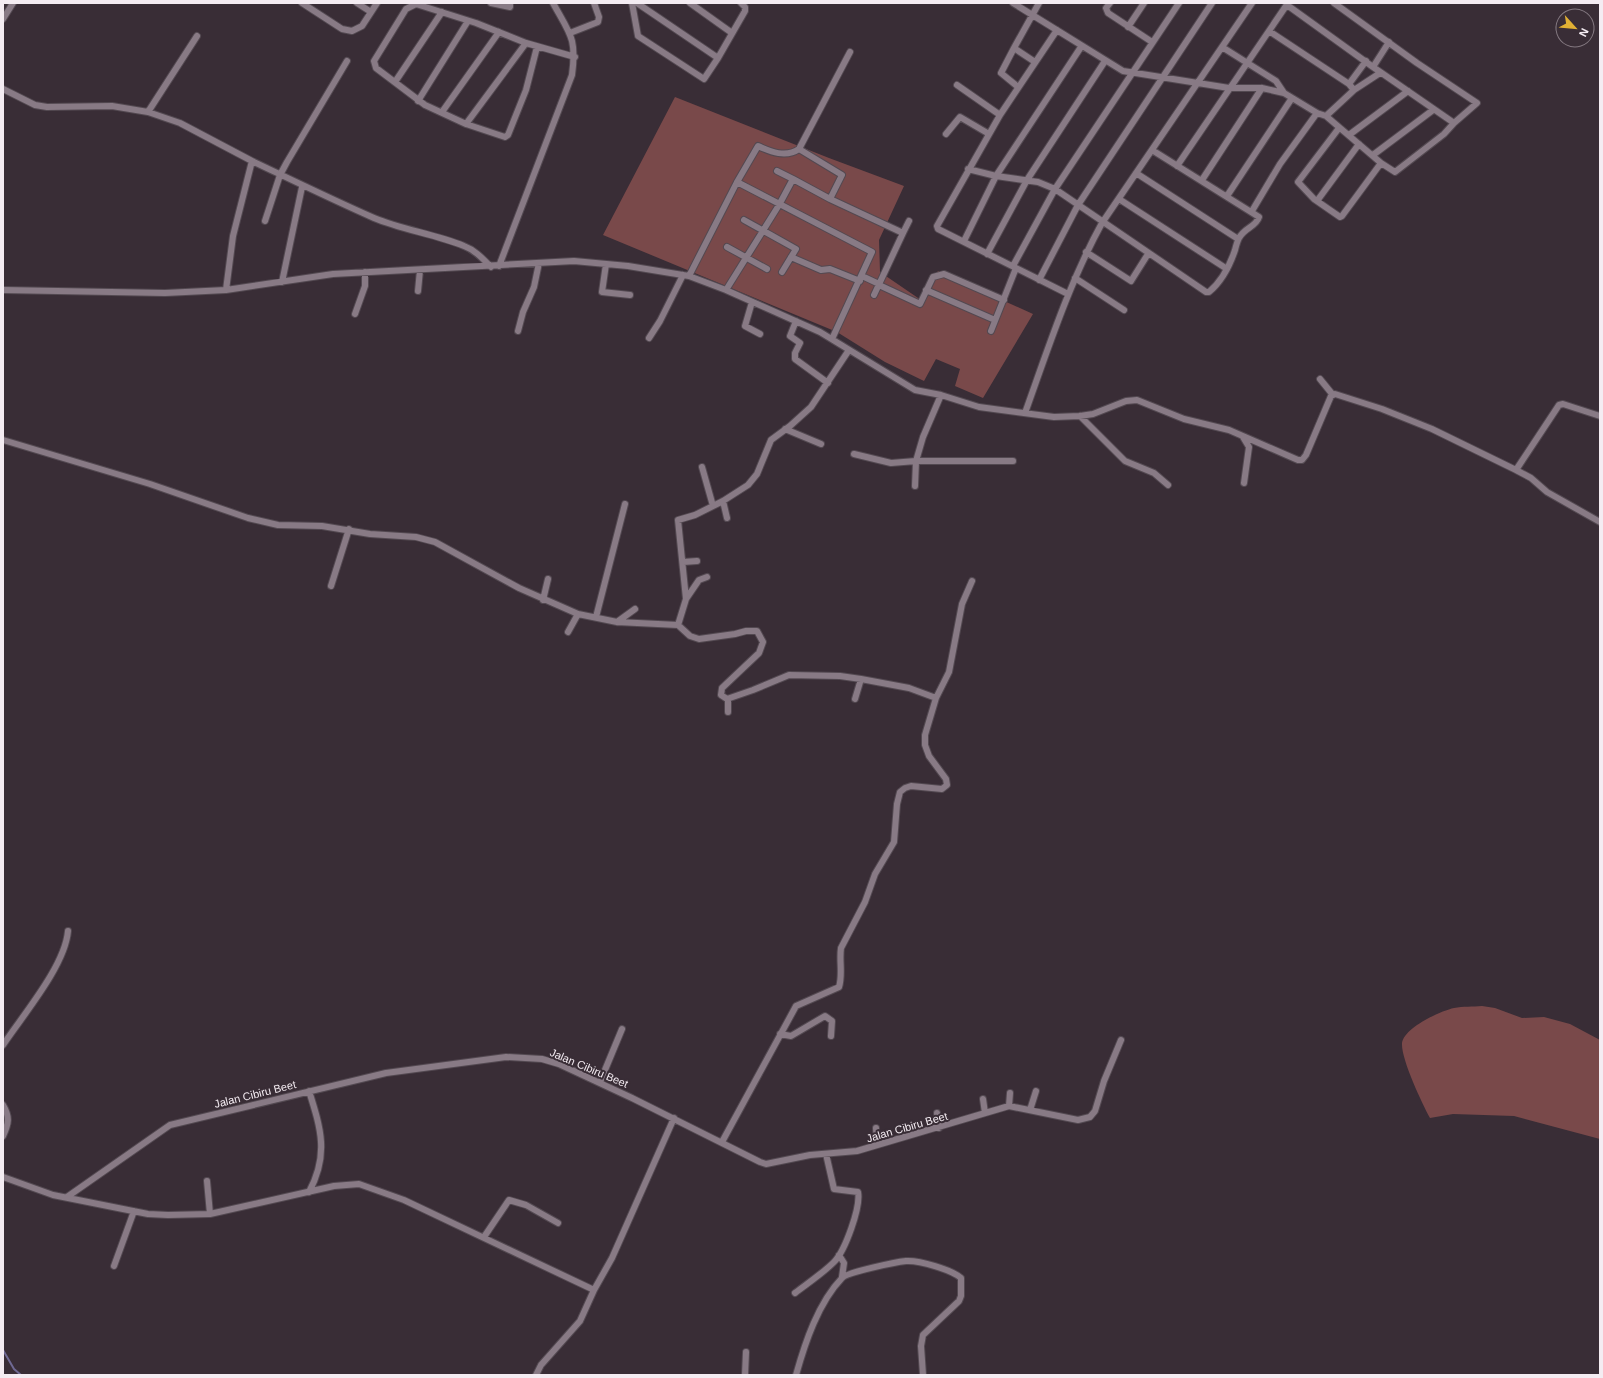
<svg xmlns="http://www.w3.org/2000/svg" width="1603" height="1378" font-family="Arial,sans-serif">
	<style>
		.forest { fill: #79494a }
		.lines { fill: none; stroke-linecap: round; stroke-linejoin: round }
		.stream { stroke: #6f6993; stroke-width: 2 }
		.minor-casing { stroke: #534951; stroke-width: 8 }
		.minor { stroke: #887a85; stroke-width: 6 }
		.labels { text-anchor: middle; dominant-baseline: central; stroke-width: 4; stroke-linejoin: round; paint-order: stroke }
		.street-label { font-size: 11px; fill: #f4ecf2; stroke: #392d36 }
	</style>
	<rect width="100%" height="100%" fill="#392d36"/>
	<path class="forest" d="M675,97L829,158L904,186L879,240L880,272L921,300L938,271L1033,314L983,398L955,386L960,369L936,359L924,381L885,362L837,332L603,235Z
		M1482,1006L1495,1008L1522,1018L1544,1017L1570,1024L1600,1040V1139L1514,1116L1453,1114L1430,1118C1422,1103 1401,1059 1402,1043C1404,1028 1440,1011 1454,1008C1463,1006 1473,1007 1482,1006Z"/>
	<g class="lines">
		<path class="stream" d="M3,1350L14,1369L21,1375"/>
		<g class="minor-casing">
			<path id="minor" d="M302,3L342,29L352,31L362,26L377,3
				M357,3L371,12
				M491,3L510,7V3
				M632,3L638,36L704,79L718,58L745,11V7L741,3
				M637,3L718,58
				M690,3L732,33
				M1013,3L1123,71L1229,88H1262L1284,93L1317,113L1326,116L1381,163L1395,172L1444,134L1454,123L1477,103L1417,63L1334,3
				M1110,3L1106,8L1108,13L1152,42
				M1287,5L1373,67
				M3,19L13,3
				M1128,27L1144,3
				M1057,30L1000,115L937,226L938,229L1068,294
				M1269,31L1349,84
				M570,33L598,22L599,17L594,3
				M197,36L148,112L180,123L252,161L233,236L226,290
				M1389,42L1373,67L1454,123
				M537,47L526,90L508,135L505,137L466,124L425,105L376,68L374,61L406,9L416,4L476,23L526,43L575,57
				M1222,47L1276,81L1284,93
				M1014,48L1001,73L1018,87
				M1035,62L1014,48L1039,3
				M395,82L442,12
				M957,85L1000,115
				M3,89L35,105L47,107L112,106L148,112
				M1354,90L1380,73
				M418,101L468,21
				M442,112L499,32
				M1326,116L1354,90L1349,84L1366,61
				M466,124L526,43
				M1339,128L1298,182L1314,199L1340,217L1342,216L1381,163
				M946,134L960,117L989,134
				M1349,135L1408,91
				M799,149L842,175L830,199
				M1373,155L1433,110
				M252,161C292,180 333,200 374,218C403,230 435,234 464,246C475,250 483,259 491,267
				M1177,166L1288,3
				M968,169L996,176L1038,182L1055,189L1206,292H1209C1221,282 1230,265 1235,250C1236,246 1237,242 1239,238C1245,227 1256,227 1259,217L1152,150
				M1136,173L1238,239
				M793,179L830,199L903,233L909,221
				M1202,180L1262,88
				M737,182L872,252L832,339
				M1227,196L1292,98
				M1119,199L1227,269
				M1317,201L1359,144
				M1252,211L1280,164L1317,113
				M744,220L796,249L782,272
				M265,221L280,175L287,162L347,61
				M964,241L996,176L1081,47
				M727,247L767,269
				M1086,252L1131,281L1148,254
				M987,254L1027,180L1105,61
				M791,257L821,270L830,269L860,281
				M606,264L602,292L630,295
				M499,266L572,75C577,38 570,34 553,3
				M1013,266L1055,189L1179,3
				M689,276L737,182L758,146C771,152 786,158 799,149L850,52
				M862,276L879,284
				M1075,278L1124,310
				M1039,280L1078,205L1212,3
				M282,282L302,187
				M879,285L920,304L933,277L944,274L1004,300
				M3,290L165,293L226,290L333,274L574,261L628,266L689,276L726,290L820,332L915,390L941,395L979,407L1054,417L1080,416L1093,414L1126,401L1137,400L1184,419L1229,430L1298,460H1302L1306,455L1331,396L1335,394L1382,409L1432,429L1516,470L1559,405L1563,404L1600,416
				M726,290L779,205L793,179L777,171
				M926,290L995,320
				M418,291L420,270
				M874,295L903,233
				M752,302L745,326L760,334
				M355,314L365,286V272
				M796,321L790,336L800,343L795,353V359L828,383
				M518,331L523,312L534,287L539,263
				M991,331L1016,268
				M649,338L660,321L683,275
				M1320,379L1333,395
				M1025,413C1048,349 1069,283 1102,223L1252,3
				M1080,416L1125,461L1154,473L1168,485
				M785,429L821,444
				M1243,437L1249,447L1244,483
				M3,440L150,484L248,518L278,525L322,526L370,534L416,537L435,542L519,588L578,614L617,622L678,625L690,636L699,639L735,634L746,631H757L763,642L759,653L722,688L721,695L727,699L753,690L789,675L840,676L861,679L909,688L936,698
				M854,454L891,463L916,461H1013
				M702,467L713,506
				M1516,470L1531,478L1547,492L1600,522
				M915,486L916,461L923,437L941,395
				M723,501L727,518
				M683,562L697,561
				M331,586L349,529
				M686,599L699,580L707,577
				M543,600L548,579
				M596,617L625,504
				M617,622L635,609
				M678,625L686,599L678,520L695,515L723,501L748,485L757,474L771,440L790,426L811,407L849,350
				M568,632L578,614
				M855,699L861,679
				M728,712V699
				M780,1034L791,1036L825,1016L832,1021L831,1036
				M3,1045C23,1015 65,966 68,931
				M600,1082L622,1029
				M983,1099L985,1113
				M3,1105C10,1117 9,1123 3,1136
				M1009,1106L1010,1093
				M1030,1110L1036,1091
				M937,1113L939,1128
				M876,1128L877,1145
				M722,1142L796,1006L839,987C843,974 839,961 841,948L865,902L875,874L894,842L897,804L900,792L905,788L911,786L942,789L947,785L946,779L929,756L925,745V735L936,698L949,672L962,604L972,581
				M3,1177L53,1195L148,1214L168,1215L210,1214L334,1186L359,1184L404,1200L594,1290L580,1321L541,1365L536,1375
				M207,1181L210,1214
				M309,1192C329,1155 321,1129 309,1091
				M67,1197L170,1125L386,1073L506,1057L542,1059L559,1064L632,1098L760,1162L766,1164L810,1155L857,1151L1009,1106L1078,1120L1090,1117L1095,1111L1104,1081L1121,1040
				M484,1237L509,1200L526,1205L558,1223
				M839,1255L844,1263L842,1277
				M114,1266L134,1211
				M594,1290L612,1258L674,1118
				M795,1293C808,1283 823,1273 834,1262C845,1251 861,1207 858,1192L834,1189L826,1154
				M745,1375L746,1352
				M796,1375C805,1343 818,1303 842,1278C847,1272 897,1262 906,1261C919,1260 952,1270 961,1278V1296L959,1301L923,1335L921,1346L923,1375"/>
		</g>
		<use href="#minor" class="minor"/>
	</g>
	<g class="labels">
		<g class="street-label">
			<text transform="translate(589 1068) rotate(23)">Jalan Cibiru Beet</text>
			<text transform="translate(255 1094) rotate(-14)">Jalan Cibiru Beet</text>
			<text transform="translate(907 1127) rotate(-16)">Jalan Cibiru Beet</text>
		</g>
	</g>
	<rect width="1603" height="1378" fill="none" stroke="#f4ecf2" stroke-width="8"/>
	<g transform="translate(1575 28) rotate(117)"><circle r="19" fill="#392d36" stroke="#847981"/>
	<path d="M0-3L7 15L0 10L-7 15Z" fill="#e0b034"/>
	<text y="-6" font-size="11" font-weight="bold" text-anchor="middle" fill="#f4ecf2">N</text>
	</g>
</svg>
